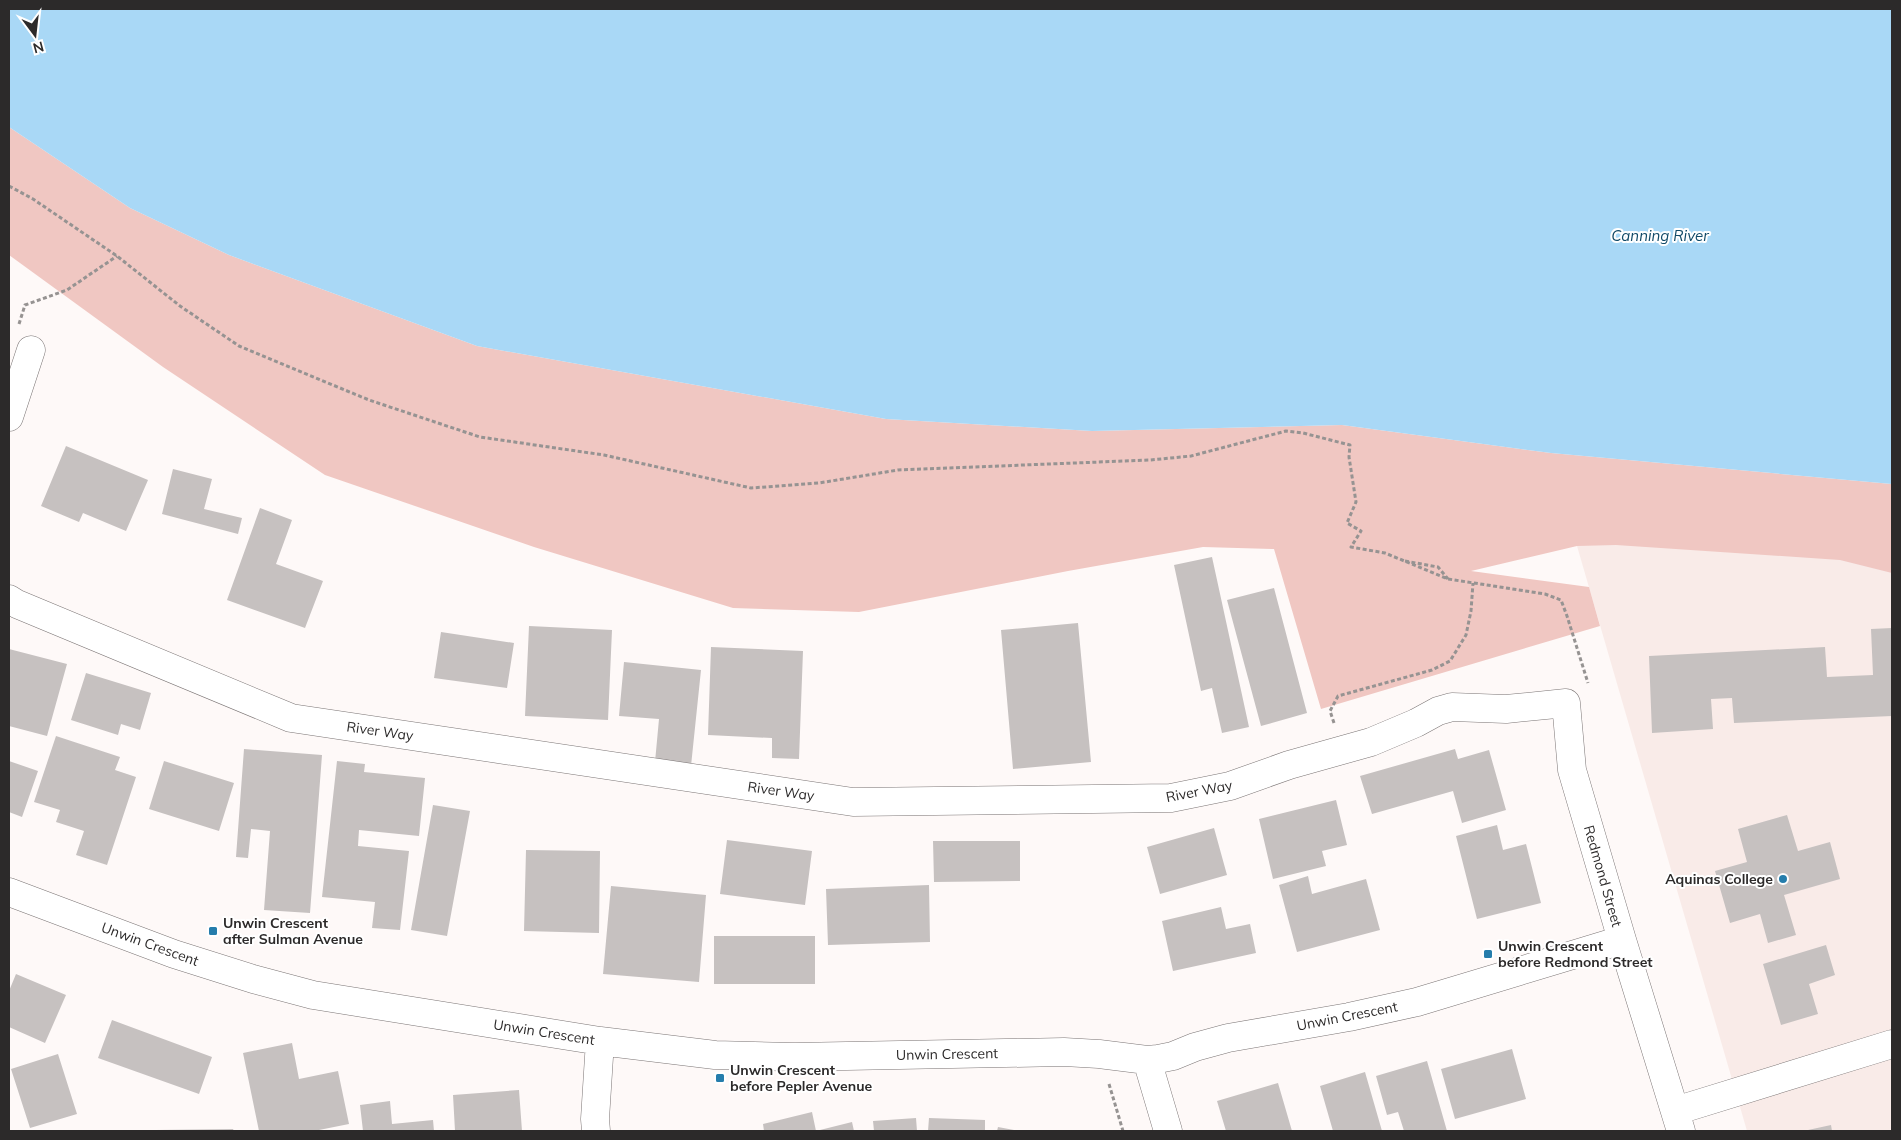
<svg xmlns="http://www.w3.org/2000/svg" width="1901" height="1140" font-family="Mulish,sans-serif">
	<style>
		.built { fill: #f9ebe8 }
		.green { fill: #f0c7c2 }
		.water { fill: #a9d8f6 }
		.building { fill: #c6c1c0 }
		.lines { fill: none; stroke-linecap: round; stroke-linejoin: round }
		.street-casing { stroke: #7b7575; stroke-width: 29 }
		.path { stroke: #969392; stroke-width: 3; stroke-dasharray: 4 2.5; stroke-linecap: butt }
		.street { stroke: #fff; stroke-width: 28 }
		.poi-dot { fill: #257dac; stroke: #fff; stroke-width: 2 }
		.labels { text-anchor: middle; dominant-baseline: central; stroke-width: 4; stroke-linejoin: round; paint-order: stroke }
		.street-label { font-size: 14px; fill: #2c2a2a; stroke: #fff }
		.poi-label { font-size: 14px; font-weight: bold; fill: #2c2a2a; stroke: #fff; text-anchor: start }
		.water-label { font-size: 15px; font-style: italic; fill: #104967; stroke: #fff }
	</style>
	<rect width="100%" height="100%" fill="#fef9f8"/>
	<path class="built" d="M1892,484V1131H1747L1577,546Z"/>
	<path class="green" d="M9,127L130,208L229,255L477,346L886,419L1092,431L1342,425L1551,453L1892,484V573L1840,560L1616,545L1577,546L1471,571L1589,587L1600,626L1321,709L1274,549L1203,547L1068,571L859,612L733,608L534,547L325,475L163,367L9,255Z"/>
	<path class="water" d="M9,9H1892V484L1551,453L1342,425L1092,431L886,419L477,346L229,255L130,208L9,127Z"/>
	<path class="building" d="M66,446L148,480L126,531L83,513L79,522L41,506Z
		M173,469L212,479L204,509L242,518L238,534L162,514Z
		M260,508L292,520L276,564L323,581L305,628L227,600Z
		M1212,557L1249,727L1222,733L1212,688L1201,691L1174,565Z
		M1274,588L1307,713L1261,726L1227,600Z
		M1078,623L1091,762L1013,769L1001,630Z
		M529,626L612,630L608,720L525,716Z
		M1892,628V716L1734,723L1732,698L1711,699L1713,729L1652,733L1649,656L1825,647L1827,677L1873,675L1871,629Z
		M441,632L514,643L507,688L434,678Z
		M711,647L803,651L799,759L772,758V738L708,735Z
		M9,649L67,664L47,736L9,726Z
		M624,662L701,670L691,766L655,762L659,719L619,716Z
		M86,673L151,693L140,730L121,724L118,735L71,720Z
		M56,736L120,757L115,770L136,777L107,865L76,855L84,831L56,822L60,810L34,802Z
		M244,749L322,755L310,913L264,910L270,831L251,829L248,858L236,857Z
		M1455,749L1458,759L1489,750L1506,810L1462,823L1453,791L1372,814L1360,776Z
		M9,761L38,771L22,817L9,812Z
		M164,761L234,783L219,831L149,809Z
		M337,761L365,764L364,772L425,778L419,836L359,830L358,846L409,851L400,930L372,928L375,902L322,897Z
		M1336,800L1347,845L1322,851L1326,866L1273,879L1259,819Z
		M433,805L470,811L447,936L411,930Z
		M1787,815L1798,851L1830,842L1840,879L1784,895L1796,935L1768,943L1760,914L1730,923L1715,871L1747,862L1738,829Z
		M1497,825L1503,850L1526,844L1541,903L1477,919L1456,836Z
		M1214,828L1227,875L1160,894L1147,847Z
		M727,840L812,851L805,905L720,894Z
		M933,841H1020V881L934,882Z
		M526,850L600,851L599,933L524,931Z
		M1308,876L1312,894L1366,879L1380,930L1297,952L1279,885Z
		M929,885L930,942L828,945L826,889Z
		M611,886L706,895L699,982L603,974Z
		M1221,907L1226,929L1250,924L1256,953L1173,971L1162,921Z
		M714,936H815V984H714Z
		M1826,945L1835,975L1809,984L1818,1014L1781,1025L1763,964Z
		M16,974L66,995L45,1043L9,1027V991Z
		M112,1020L212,1057L199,1094L98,1058Z
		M292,1043L299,1079L338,1071L349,1124L314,1131H259L243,1053Z
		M1512,1049L1526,1099L1455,1119L1441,1069Z
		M58,1054L77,1114L30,1128L11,1069Z
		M1427,1061L1447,1131H1404L1398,1112L1387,1115L1376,1076Z
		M1365,1072L1382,1131H1333L1320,1086Z
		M1278,1083L1292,1131H1226L1217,1101Z
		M519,1090L522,1131H455L453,1095Z
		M390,1101L392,1124L433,1120L434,1131H363L360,1105Z
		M812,1112L816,1131H764L763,1124Z
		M916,1118L917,1131H874L873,1121Z
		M929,1118L985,1120V1131H928Z
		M852,1122L854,1131H816Z
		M1831,1125L1832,1131H1808V1130Z
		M998,1127L1014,1130V1131H997Z
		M233,1129L234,1131H156V1130Z"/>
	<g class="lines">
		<g class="street-casing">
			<path id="street" d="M9,417L31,350
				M9,599L17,604L291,718L853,802L1171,798L1230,786L1289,765L1371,742L1416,723L1438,711L1452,707L1506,709L1566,703L1572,770L1622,940L1681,1131
				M9,892L174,954L253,979L313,995L600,1041L715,1055L794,1057L1064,1052L1099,1054L1147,1060L1158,1059L1173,1056L1195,1047L1228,1038L1349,1017L1417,1002L1622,940
				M1147,1060L1168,1131
				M1675,1111L1892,1044
				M596,1131L595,1119L600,1041"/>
		</g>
		<path class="path" d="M9,186L33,199L117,256L180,306L239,346L369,400L480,437L604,455L751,488L819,483L898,470L1150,460L1191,456L1286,431L1303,433L1350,445L1349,457L1356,502L1347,523L1361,531L1351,547L1385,553L1448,579L1545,594L1561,600L1567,616L1588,683
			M19,324L25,305L67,290L117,256
			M1405,561L1438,567L1448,579
			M1334,723L1330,711L1338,696L1432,670L1450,661L1466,635L1471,611L1473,583
			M1109,1084L1123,1131"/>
		<use href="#street" class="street"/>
	</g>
	<g class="poi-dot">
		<circle cx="1783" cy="879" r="5"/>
		<rect x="208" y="926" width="10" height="10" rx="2.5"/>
		<rect x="1483" y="949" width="10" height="10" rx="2.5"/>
		<rect x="715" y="1073" width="10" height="10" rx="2.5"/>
	</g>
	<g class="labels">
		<g class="street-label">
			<text transform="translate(380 731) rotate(8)">River Way</text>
			<text transform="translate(781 791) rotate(8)">River Way</text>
			<text transform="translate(1199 791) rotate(-11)">River Way</text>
			<text transform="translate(1603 876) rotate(74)">Redmond Street</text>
			<text transform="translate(150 944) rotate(20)">Unwin Crescent</text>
			<text transform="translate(1347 1016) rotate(-11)">Unwin Crescent</text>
			<text transform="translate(544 1032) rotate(9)">Unwin Crescent</text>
			<text transform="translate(947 1054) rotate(-1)">Unwin Crescent</text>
		</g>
		<g class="poi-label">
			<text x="1773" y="879" text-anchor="end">Aquinas College</text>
			<text x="223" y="923">Unwin Crescent<tspan x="223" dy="16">after Sulman Avenue</tspan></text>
			<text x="1498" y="946">Unwin Crescent<tspan x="1498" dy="16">before Redmond Street</tspan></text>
			<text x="730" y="1070">Unwin Crescent<tspan x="730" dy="16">before Pepler Avenue</tspan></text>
		</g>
		<g class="water-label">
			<text x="1660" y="235">Canning River</text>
		</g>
	</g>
	<rect width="1901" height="1140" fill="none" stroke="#2c2a2a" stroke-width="20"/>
	<g transform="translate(35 35) rotate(165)" stroke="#ffffff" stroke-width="4" paint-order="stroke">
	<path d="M0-4L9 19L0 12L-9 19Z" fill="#2c2a2a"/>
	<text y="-8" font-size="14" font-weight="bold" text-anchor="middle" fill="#2c2a2a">N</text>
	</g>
</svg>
